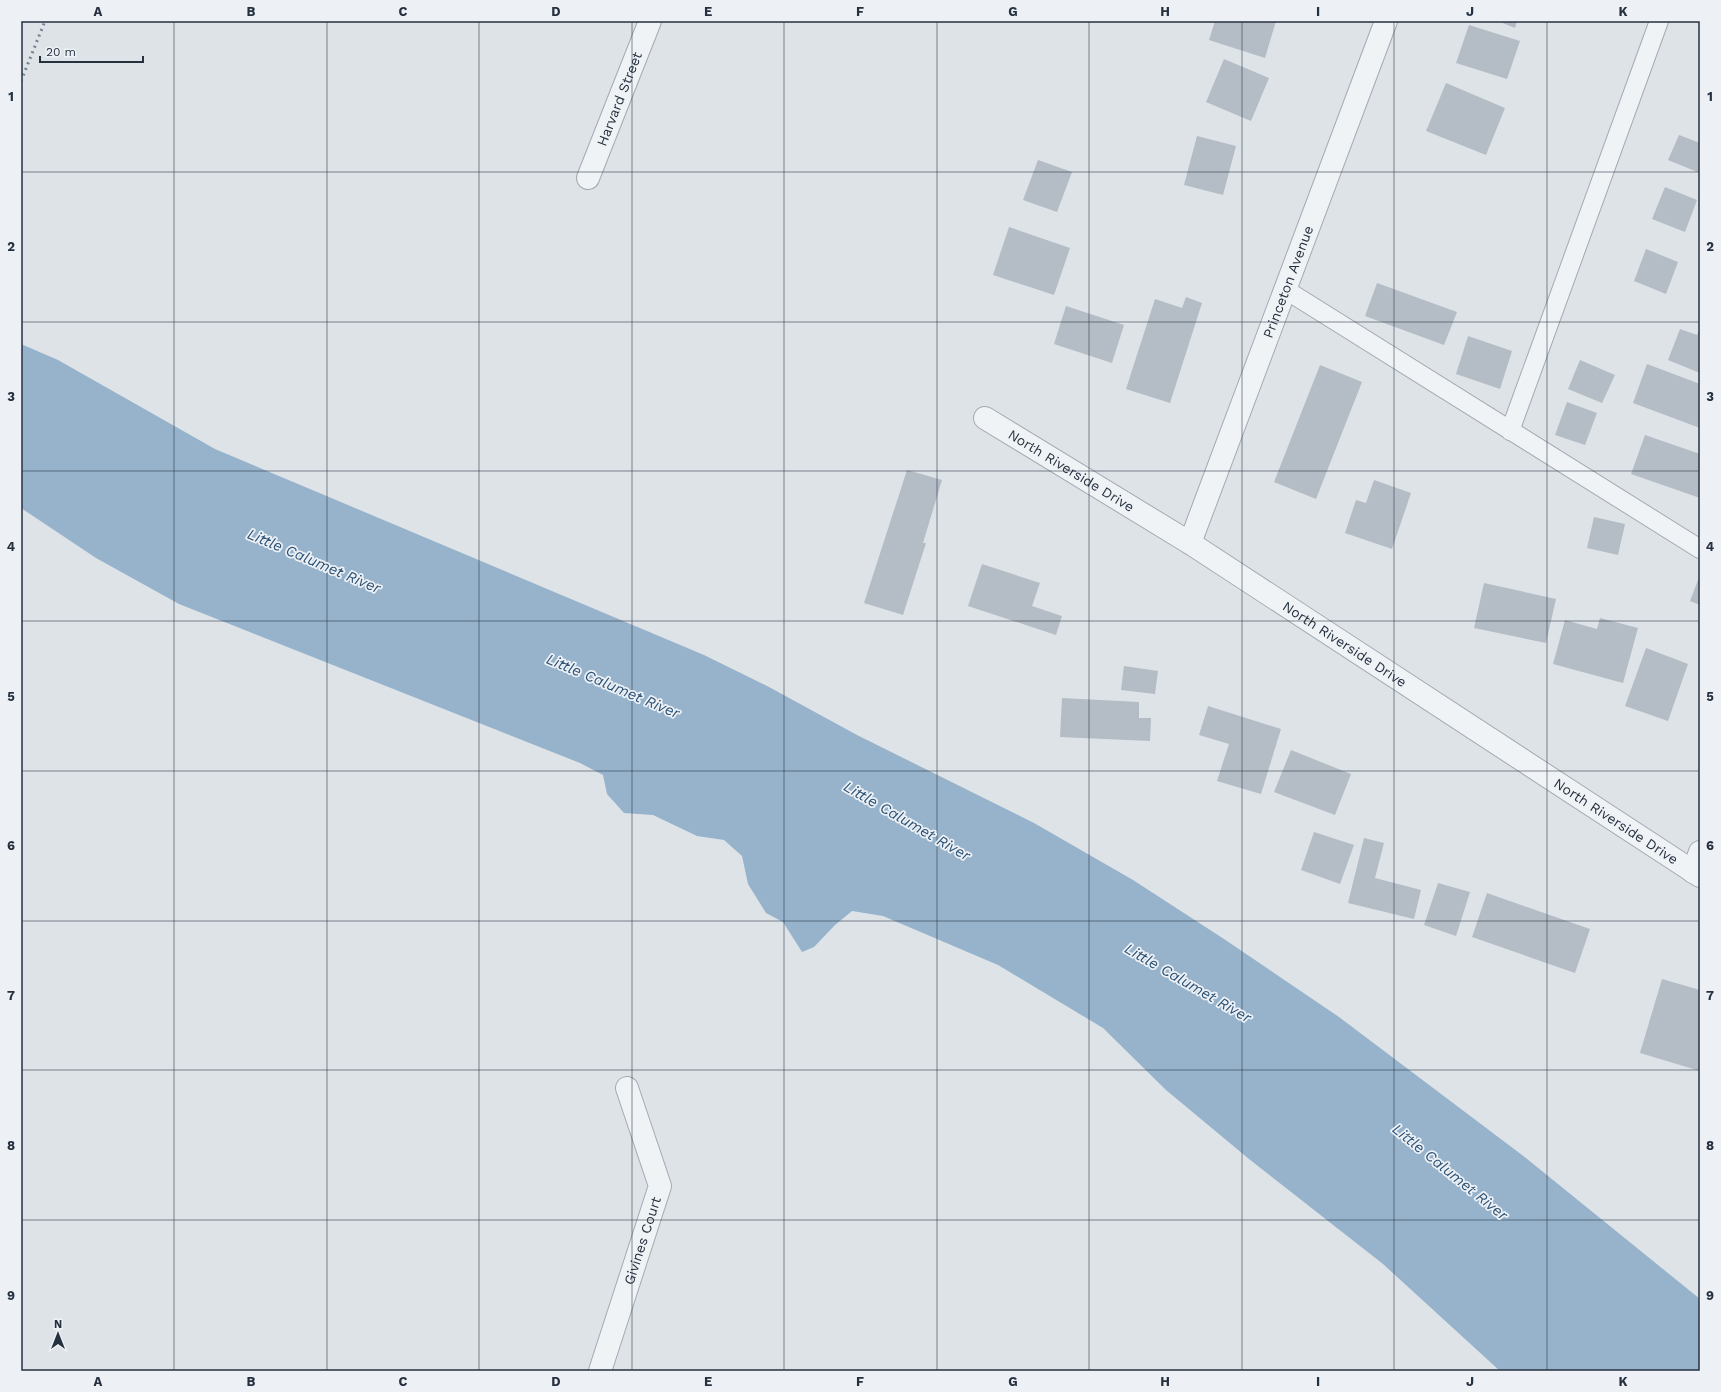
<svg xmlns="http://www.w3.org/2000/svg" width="1721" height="1392" font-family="'Work Sans',sans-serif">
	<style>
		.water { fill: #96b3cb }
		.building { fill: #b4bcc5 }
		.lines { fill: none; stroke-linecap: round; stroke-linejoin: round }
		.lane-casing { stroke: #a3aab2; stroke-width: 20 }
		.street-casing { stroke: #a3aab2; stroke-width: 24 }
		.lane { stroke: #f0f3f6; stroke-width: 18 }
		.street { stroke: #f0f3f6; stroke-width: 22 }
		.rail { stroke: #768393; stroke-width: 3; stroke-dasharray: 2 4; stroke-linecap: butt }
		.grid { fill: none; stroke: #263140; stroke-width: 1; stroke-opacity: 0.55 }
		.labels { text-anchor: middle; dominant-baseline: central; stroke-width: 3.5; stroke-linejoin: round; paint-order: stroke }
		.street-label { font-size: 14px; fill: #263140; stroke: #edf1f6 }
		.water-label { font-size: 15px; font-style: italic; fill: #2d5376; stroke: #edf1f6 }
		.neatline { fill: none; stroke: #263140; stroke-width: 1.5 }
		.grid-label { font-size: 13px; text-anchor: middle; font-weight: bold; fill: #263140 }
	</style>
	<rect width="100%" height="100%" fill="#dee3e8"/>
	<path class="water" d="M21,344L58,360L215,449L704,655L769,687L857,735L1034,823L1133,880L1224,939L1339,1017L1522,1155L1700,1299V1371H1500L1383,1264L1249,1159L1166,1090L1103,1028L998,965L883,916L852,911L835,925L814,947L802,952L783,922L766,913L748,884L742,856L724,840L697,836L653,815L624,813L607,794L603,775L580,763L179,604L96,558L21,508Z"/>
	<path class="building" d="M1215,21H1276L1265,58L1209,40Z
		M1498,21H1517L1515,28Z
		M1469,25L1520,41L1507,79L1456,63Z
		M1224,59L1269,78L1251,121L1206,102Z
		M1446,83L1505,108L1486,155L1426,131Z
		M1679,135L1700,143V173L1668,160Z
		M1197,136L1236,146L1223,195L1184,185Z
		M1038,160L1072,172L1057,212L1023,200Z
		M1665,187L1697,200L1685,232L1652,219Z
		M1009,227L1070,248L1054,295L993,275Z
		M1646,249L1678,262L1666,294L1634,281Z
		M1377,283L1457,312L1444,345L1365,316Z
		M1186,297L1202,303L1170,403L1126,389L1155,299L1182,308Z
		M1066,306L1124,325L1112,363L1054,344Z
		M1700,328V373L1668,360L1680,329L1697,335Z
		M1468,336L1512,351L1500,389L1456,374Z
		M1580,360L1615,375L1602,403L1568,389Z
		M1647,364L1700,384V428L1633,403Z
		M1320,365L1362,382L1316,499L1274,482Z
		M1567,402L1597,413L1585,445L1555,435Z
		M1645,435L1700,454V498L1631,474Z
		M907,470L942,480L923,543H926L903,615L864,603Z
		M1374,480L1411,493L1392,549L1345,533L1356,500L1366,503Z
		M1594,517L1625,524L1618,555L1587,548Z
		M982,564L1040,583L1032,606L1062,616L1056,635L968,606Z
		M1700,575V605L1690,601Z
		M1484,583L1556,599L1546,643L1474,628Z
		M1600,618L1638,628L1623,683L1553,664L1565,620L1597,629Z
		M1646,648L1688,664L1668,721L1625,706Z
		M1124,666L1158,671L1155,694L1121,690Z
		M1062,698L1139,702V718H1151L1150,741L1060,737Z
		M1208,706L1281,729L1261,794L1217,781L1229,744L1199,735Z
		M1291,750L1351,774L1335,815L1274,792Z
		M1314,832L1354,845L1340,884L1301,870Z
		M1364,838L1384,843L1375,878L1421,890L1414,919L1348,903Z
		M1438,883L1470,892L1456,936L1424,925Z
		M1487,893L1590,929L1575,973L1472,937Z
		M1662,979L1700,990V1071L1640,1053Z"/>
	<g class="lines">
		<g class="lane-casing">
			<path id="lane" d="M1286,290L1700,549
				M1510,431L1659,21"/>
		</g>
		<g class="street-casing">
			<g id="street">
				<path id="s1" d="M588,178L650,21"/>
				<path id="s2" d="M985,418L1190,543L1700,876"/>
				<path id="s3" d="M1190,543L1386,21"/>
				<path d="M1693,872L1700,852"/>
				<path id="s4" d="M600,1371L660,1186L627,1088"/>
			</g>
		</g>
		<use href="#lane" class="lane"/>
		<use href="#street" class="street"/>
		<path class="rail" d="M21,81L45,21"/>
	</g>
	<path class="grid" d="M174,21V1371M327,21V1371M479,21V1371M632,21V1371M784,21V1371M937,21V1371M1089,21V1371M1242,21V1371M1394,21V1371M1547,21V1371M21,172H1700M21,322H1700M21,471H1700M21,621H1700M21,771H1700M21,921H1700M21,1070H1700M21,1220H1700"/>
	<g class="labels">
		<g class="street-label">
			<text stroke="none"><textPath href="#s1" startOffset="85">Harvard Street</textPath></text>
			<text stroke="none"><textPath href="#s3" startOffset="279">Princeton Avenue</textPath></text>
			<text stroke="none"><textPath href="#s2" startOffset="101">North Riverside Drive</textPath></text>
			<text stroke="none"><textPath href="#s2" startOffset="425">North Riverside Drive</textPath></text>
			<text stroke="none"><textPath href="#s2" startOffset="749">North Riverside Drive</textPath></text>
			<text stroke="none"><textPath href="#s4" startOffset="137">Givines Court</textPath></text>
		</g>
		<g class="water-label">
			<text transform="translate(314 561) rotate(23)">Little Calumet River</text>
			<text transform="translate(613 686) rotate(23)">Little Calumet River</text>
			<text transform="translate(907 821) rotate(30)">Little Calumet River</text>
			<text transform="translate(1188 983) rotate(30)">Little Calumet River</text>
			<text transform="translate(1450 1172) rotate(39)">Little Calumet River</text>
		</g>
	</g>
	<rect width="1721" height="1392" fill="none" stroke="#edf1f6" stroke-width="44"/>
	<g transform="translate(58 1334)" stroke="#edf1f6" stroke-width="3" paint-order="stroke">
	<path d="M0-3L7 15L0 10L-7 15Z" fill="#263140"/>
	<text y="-6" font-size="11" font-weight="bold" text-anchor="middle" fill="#263140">N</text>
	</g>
	<path d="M40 56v6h103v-6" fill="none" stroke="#263140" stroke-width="2"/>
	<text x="46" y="56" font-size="12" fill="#263140" stroke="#edf1f6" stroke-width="3" paint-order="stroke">20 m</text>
	<rect x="22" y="22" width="1677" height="1348" class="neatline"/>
	<g class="grid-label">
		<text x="98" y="16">A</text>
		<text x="251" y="16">B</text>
		<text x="403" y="16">C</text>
		<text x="556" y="16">D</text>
		<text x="708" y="16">E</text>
		<text x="860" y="16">F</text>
		<text x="1013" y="16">G</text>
		<text x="1165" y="16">H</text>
		<text x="1318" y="16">I</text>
		<text x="1470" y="16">J</text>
		<text x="1623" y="16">K</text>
		<text x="11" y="101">1</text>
		<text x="1710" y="101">1</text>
		<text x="11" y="251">2</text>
		<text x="1710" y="251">2</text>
		<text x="11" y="401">3</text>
		<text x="1710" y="401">3</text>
		<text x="11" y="551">4</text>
		<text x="1710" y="551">4</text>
		<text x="11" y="701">5</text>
		<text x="1710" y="701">5</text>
		<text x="11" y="850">6</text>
		<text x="1710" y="850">6</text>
		<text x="11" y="1000">7</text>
		<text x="1710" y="1000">7</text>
		<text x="11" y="1150">8</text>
		<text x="1710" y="1150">8</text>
		<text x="11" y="1300">9</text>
		<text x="1710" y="1300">9</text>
		<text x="98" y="1386">A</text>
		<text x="251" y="1386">B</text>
		<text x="403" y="1386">C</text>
		<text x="556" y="1386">D</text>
		<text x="708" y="1386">E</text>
		<text x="860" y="1386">F</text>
		<text x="1013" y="1386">G</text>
		<text x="1165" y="1386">H</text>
		<text x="1318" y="1386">I</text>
		<text x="1470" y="1386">J</text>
		<text x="1623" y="1386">K</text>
	</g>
</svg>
